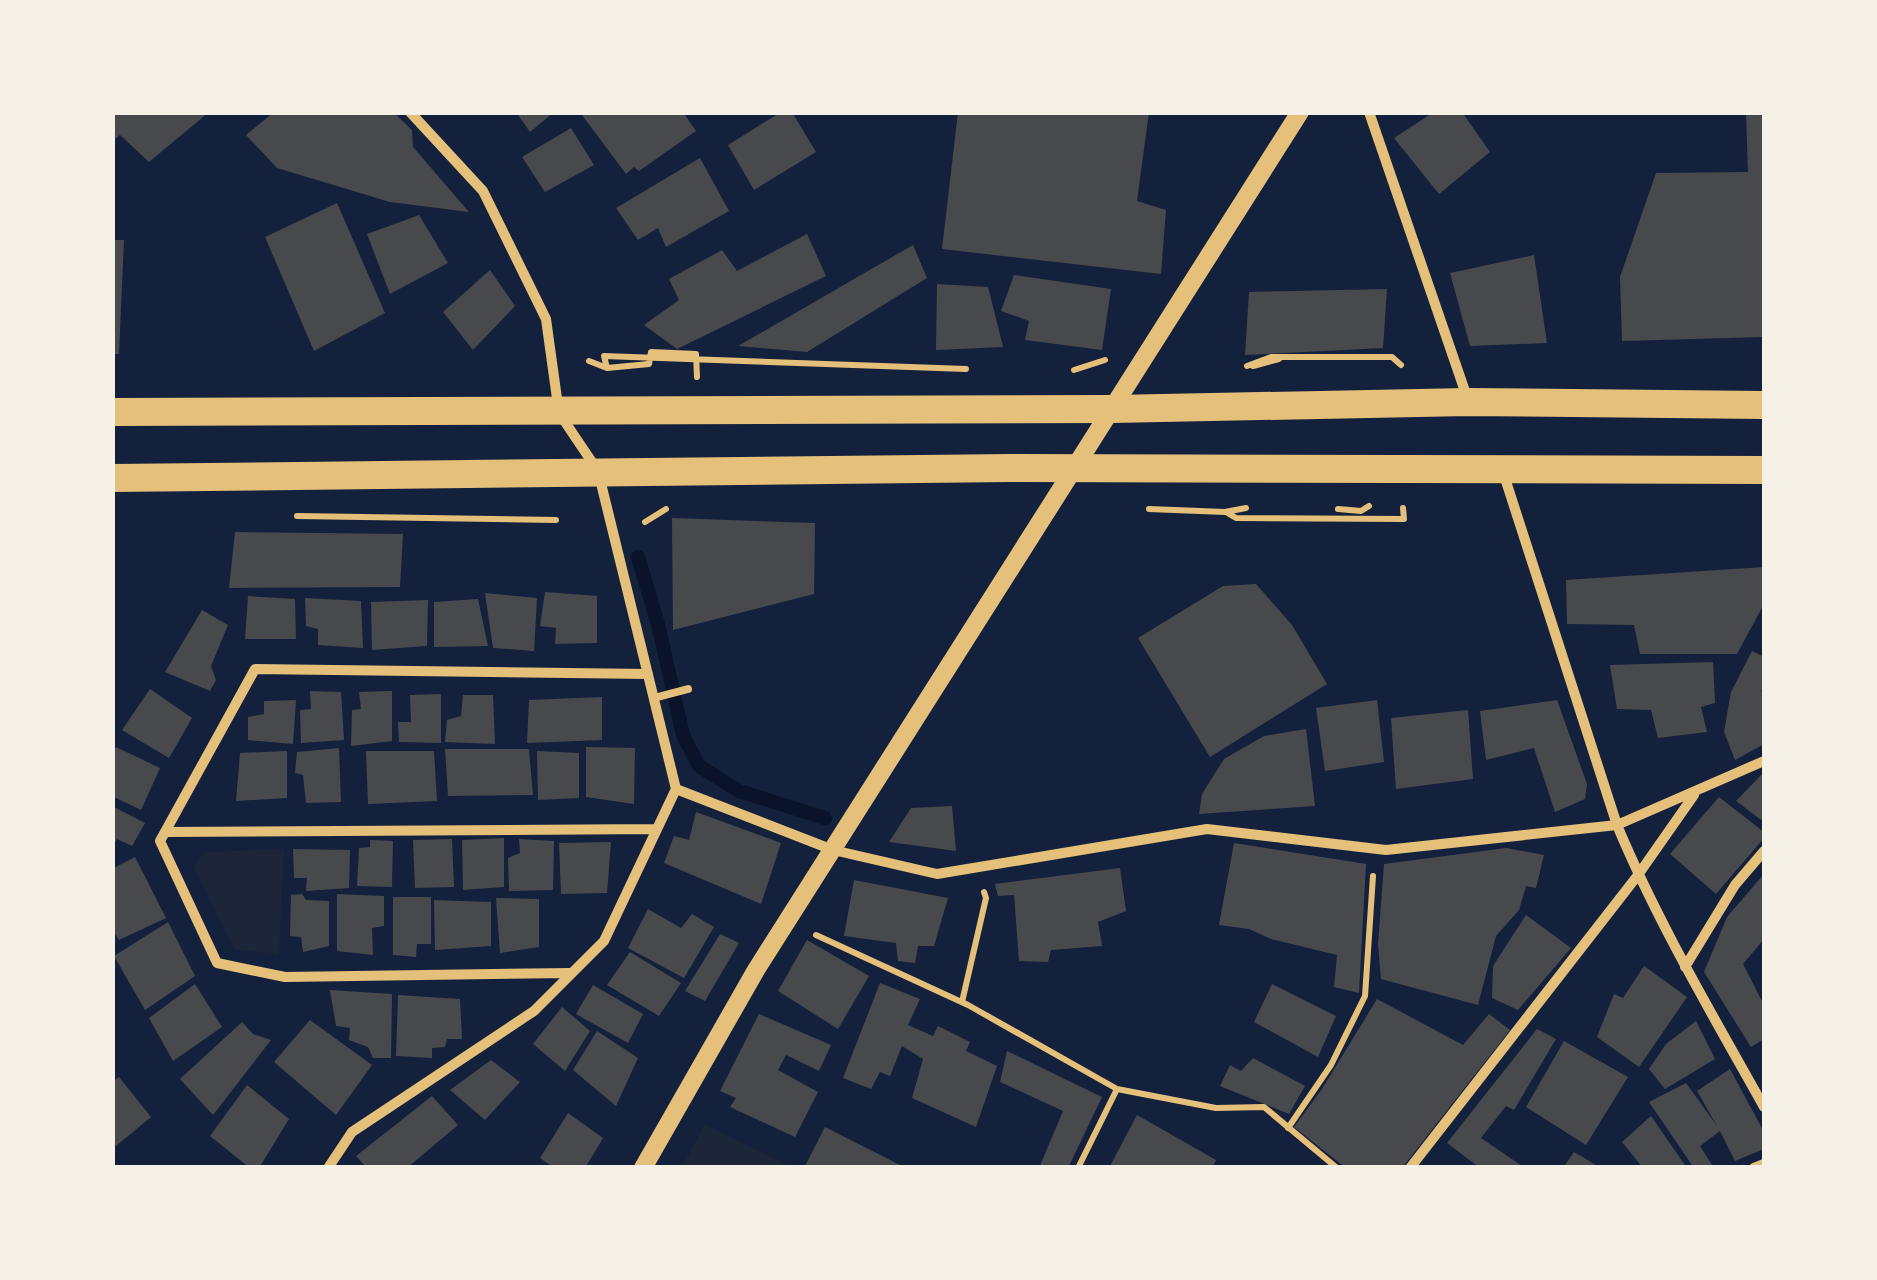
<svg xmlns="http://www.w3.org/2000/svg" width="1877" height="1280" font-family="'Golos Text',sans-serif">
	<style>
		.green { fill: #1d2539 }
		.lines { fill: none; stroke-linecap: round; stroke-linejoin: round }
		.stream { stroke: #0b132b; stroke-width: 14 }
		.building { fill: #48494c }
		.path { stroke: #e5c07b; stroke-width: 6 }
		.service { stroke: #e5c07b; stroke-width: 8 }
		.minor { stroke: #e5c07b; stroke-width: 10 }
		.tertiary { stroke: #e5c07b; stroke-width: 18 }
		.trunk { stroke: #e5c07b; stroke-width: 28 }
	</style>
	<rect width="100%" height="100%" fill="#14213d"/>
	<path class="green" d="M284,849L279,955L234,949L194,867L205,852Z
		M705,1124L792,1167H682Z"/>
	<g class="lines">
		<path class="stream" d="M638,557L658,624L683,735L699,766L739,791L825,818"/>
	</g>
	<path class="building" d="M112,112H209L149,162L120,135L112,141Z
		M274,112H393L412,130L413,147L469,212L390,202L277,168L246,135Z
		M516,112H554L530,132Z
		M585,112H683L696,131L639,171L634,167L626,174L582,115Z
		M781,112H792L816,152L754,190L728,145Z
		M958,112H1149L1137,201L1166,210L1161,274L942,249Z
		M1434,112H1462L1490,152L1439,194L1394,138Z
		M1746,112H1764V337L1622,341L1620,277L1656,173L1748,172Z
		M571,128L594,165L545,192L522,157Z
		M700,158L729,211L666,247L658,228L638,240L616,208Z
		M337,203L385,313L314,351L265,237Z
		M419,215L448,263L390,294L367,234Z
		M807,234L826,276L677,349L644,325L679,300L669,279L722,250L737,271Z
		M112,240H124L119,354H112Z
		M913,245L927,278L807,352L738,346Z
		M1534,255L1547,343L1470,346L1450,273Z
		M490,270L515,306L473,350L443,312Z
		M1014,275L1111,289L1102,350L1025,340L1029,321L1001,311Z
		M937,284L988,287L1003,347L936,350Z
		M1387,289L1383,348L1245,355L1249,292Z
		M672,518L815,523L814,594L673,630Z
		M235,532L403,534L400,587L229,588Z
		M1764,567V604L1737,654H1640L1634,625L1567,624L1566,580Z
		M1256,584L1292,625L1327,684L1210,757L1138,638L1223,586Z
		M545,592L597,596V643L555,644L556,628L540,626Z
		M485,593L537,598L534,651L493,648Z
		M248,596L295,599L296,639H245Z
		M305,598L361,601L363,648L318,645V629L306,626Z
		M478,599L488,646L434,647V602Z
		M428,600L427,646L372,650L371,602Z
		M202,610L228,625L211,666L216,680L210,691L165,672Z
		M1752,651L1764,657V685L1761,692L1764,690V744L1735,760L1724,732L1731,692Z
		M1713,662L1715,703L1701,707L1707,732L1658,738L1651,710L1617,709L1610,665Z
		M150,689L192,718L169,758L122,730Z
		M310,691L341,692L344,740L301,743L300,710L311,709Z
		M392,691V741L351,746L352,710L361,709L359,692Z
		M441,694V743L399,742L398,722H411L410,695Z
		M463,695H493L495,744L445,742L447,720L461,716Z
		M602,697V740L527,743L529,700Z
		M296,700L293,744L248,740V717L264,714V701Z
		M1377,700L1384,762L1325,771L1316,708Z
		M1557,700L1587,784L1585,799L1555,812L1534,748L1486,760L1480,711Z
		M1468,710L1473,779L1396,789L1391,718Z
		M1306,729L1315,806L1199,814L1202,794L1224,759L1264,736Z
		M116,747L160,768L141,810L112,796V754Z
		M586,747L635,748L634,804L586,797Z
		M339,748L341,802L306,803L303,775L295,773L297,752Z
		M445,749H529L533,795L448,796Z
		M287,751V798L236,801L240,753Z
		M366,751H434L437,801L368,804Z
		M537,751L579,753V798L538,800Z
		M1764,772V822L1736,801Z
		M1719,797L1764,832V838L1716,894L1670,854Z
		M112,806L145,823L132,846L117,839L112,848Z
		M952,806L956,851L889,842L911,808Z
		M696,812L781,843L761,904L664,863L674,836L689,840Z
		M504,838V887L463,890L462,840Z
		M452,839L454,887L415,888L413,840Z
		M519,839L554,841L553,890L509,891L508,858L520,853Z
		M370,840L393,841L392,887L357,886L359,848L370,847Z
		M611,842L607,893L561,894L559,843Z
		M1234,843L1366,864L1359,993L1334,987L1337,955L1271,939L1249,929L1219,925Z
		M1506,848L1544,855L1536,888L1526,886L1519,910L1496,936L1478,1005L1381,979L1378,944L1384,864Z
		M293,849L350,850L349,888L306,891L307,878H294Z
		M135,857L166,918L119,940L112,929V869Z
		M1120,868L1126,911L1098,922L1102,946L1051,950L1048,962L1019,961L1014,895L998,896L995,884Z
		M1764,874V939L1743,964L1764,1005V1039L1751,1047L1704,972L1727,917Z
		M854,880L948,898L934,946H918L915,963L898,961L896,943L844,936Z
		M302,894L306,900L329,901V946L303,952L301,937L290,936L291,895Z
		M337,894L384,896V926L372,928L373,955L337,951Z
		M393,897H431V944H417L416,957L393,955Z
		M496,898L539,899V947L500,953Z
		M434,900L491,902V946L435,950Z
		M648,909L681,928L692,914L714,927L684,978L628,948Z
		M1526,915L1571,948L1518,1010L1492,998L1493,966Z
		M168,922L195,976L145,1010L114,956Z
		M720,934L739,943L705,1001L685,991Z
		M807,940L869,976L838,1029L778,991Z
		M630,952L681,983L659,1016L607,985Z
		M1644,966L1687,997L1639,1067L1597,1037L1614,994L1623,998Z
		M880,983L920,999L908,1025L933,1036L938,1026L970,1042L966,1051L997,1066L976,1127L912,1098L923,1059L902,1046L890,1076L880,1072L871,1089L843,1078Z
		M195,984L222,1027L173,1061L149,1018Z
		M1272,984L1336,1016L1318,1057L1254,1022Z
		M593,985L643,1014L628,1043L576,1014Z
		M330,990L392,994L391,1058H373L368,1047L349,1040L350,1028L336,1026Z
		M398,995L460,999L462,1039H447L445,1047L432,1048V1058L396,1056Z
		M1377,999L1463,1045L1489,1014L1510,1030L1402,1168H1346L1294,1127L1322,1089Z
		M562,1007L590,1031L565,1071L533,1044Z
		M759,1014L831,1045L819,1071L786,1055L778,1070L818,1092L795,1137L730,1107L736,1098L720,1091Z
		M310,1020L372,1065L336,1115L274,1062Z
		M1696,1021L1715,1059L1665,1089L1649,1069L1666,1044Z
		M242,1022L253,1034L271,1040L213,1115L180,1079Z
		M1537,1029L1556,1039L1514,1110L1506,1106L1481,1138L1525,1168H1480L1447,1143Z
		M597,1031L638,1058L616,1106L573,1070Z
		M1564,1041L1628,1077L1586,1145L1526,1107Z
		M1007,1051L1102,1097L1068,1168H1039L1063,1111L1000,1082Z
		M1253,1058L1305,1086L1289,1114L1220,1086L1230,1065L1241,1071Z
		M491,1060L520,1082L485,1120L450,1090Z
		M1730,1069L1764,1132V1149L1735,1161L1720,1131L1700,1146L1714,1168H1694L1649,1102L1686,1083L1717,1126L1697,1091Z
		M119,1077L151,1117L116,1146L112,1141V1082Z
		M247,1085L289,1119L259,1168H250L210,1136Z
		M432,1096L458,1125L407,1168H367L356,1156Z
		M568,1113L603,1138L585,1168H554L540,1158Z
		M1137,1115L1216,1160L1212,1168H1109Z
		M1651,1116L1687,1168H1643L1622,1142Z
		M825,1127L906,1168H804Z
		M1574,1152L1601,1168H1563Z"/>
	<g class="lines">
		<path class="path" d="M589,361L607,368L604,356L966,369
			M1247,366L1271,357H1392L1401,365
			M1253,366L1279,359
			M607,368L649,364L651,352L696,354L697,377
			M1074,370L1105,360
			M1149,509L1225,512L1246,508
			M1338,509L1361,511L1369,506
			M1226,512L1236,518L1404,519L1403,508
			M297,516L556,520
			M645,522L666,509
			M816,935L968,1005L1117,1089L1216,1108L1264,1107L1337,1168
			M962,1002L986,898L984,892
			M1288,1128L1331,1065L1365,996L1373,876
			M1078,1168L1117,1089"/>
		<path class="service" d="M654,698L688,689"/>
		<path class="minor" d="M1369,112L1468,400
			M1503,472L1617,825C1658,923 1712,1014 1764,1107
			M676,789L833,850L937,874L1207,829L1386,850L1617,825L1764,761
			M165,832L657,829
			M1685,967L1735,885L1764,851
			M570,973L285,977L217,963L160,841L255,669L648,674
			M328,1168L352,1132L534,1011L604,941L676,789L598,471L559,413L546,319L483,191L410,112
			M1410,1168L1638,875L1694,795
			M1754,1168L1764,1164"/>
		<path class="tertiary" d="M643,1168L756,970L1300,112"/>
		<path class="trunk" d="M112,412L1113,409L1468,402L1764,405
			M112,478L1011,468L1764,470"/>
	</g>
	<rect width="1877" height="1280" fill="none" stroke="#f6f1e7" stroke-width="230"/>
</svg>
